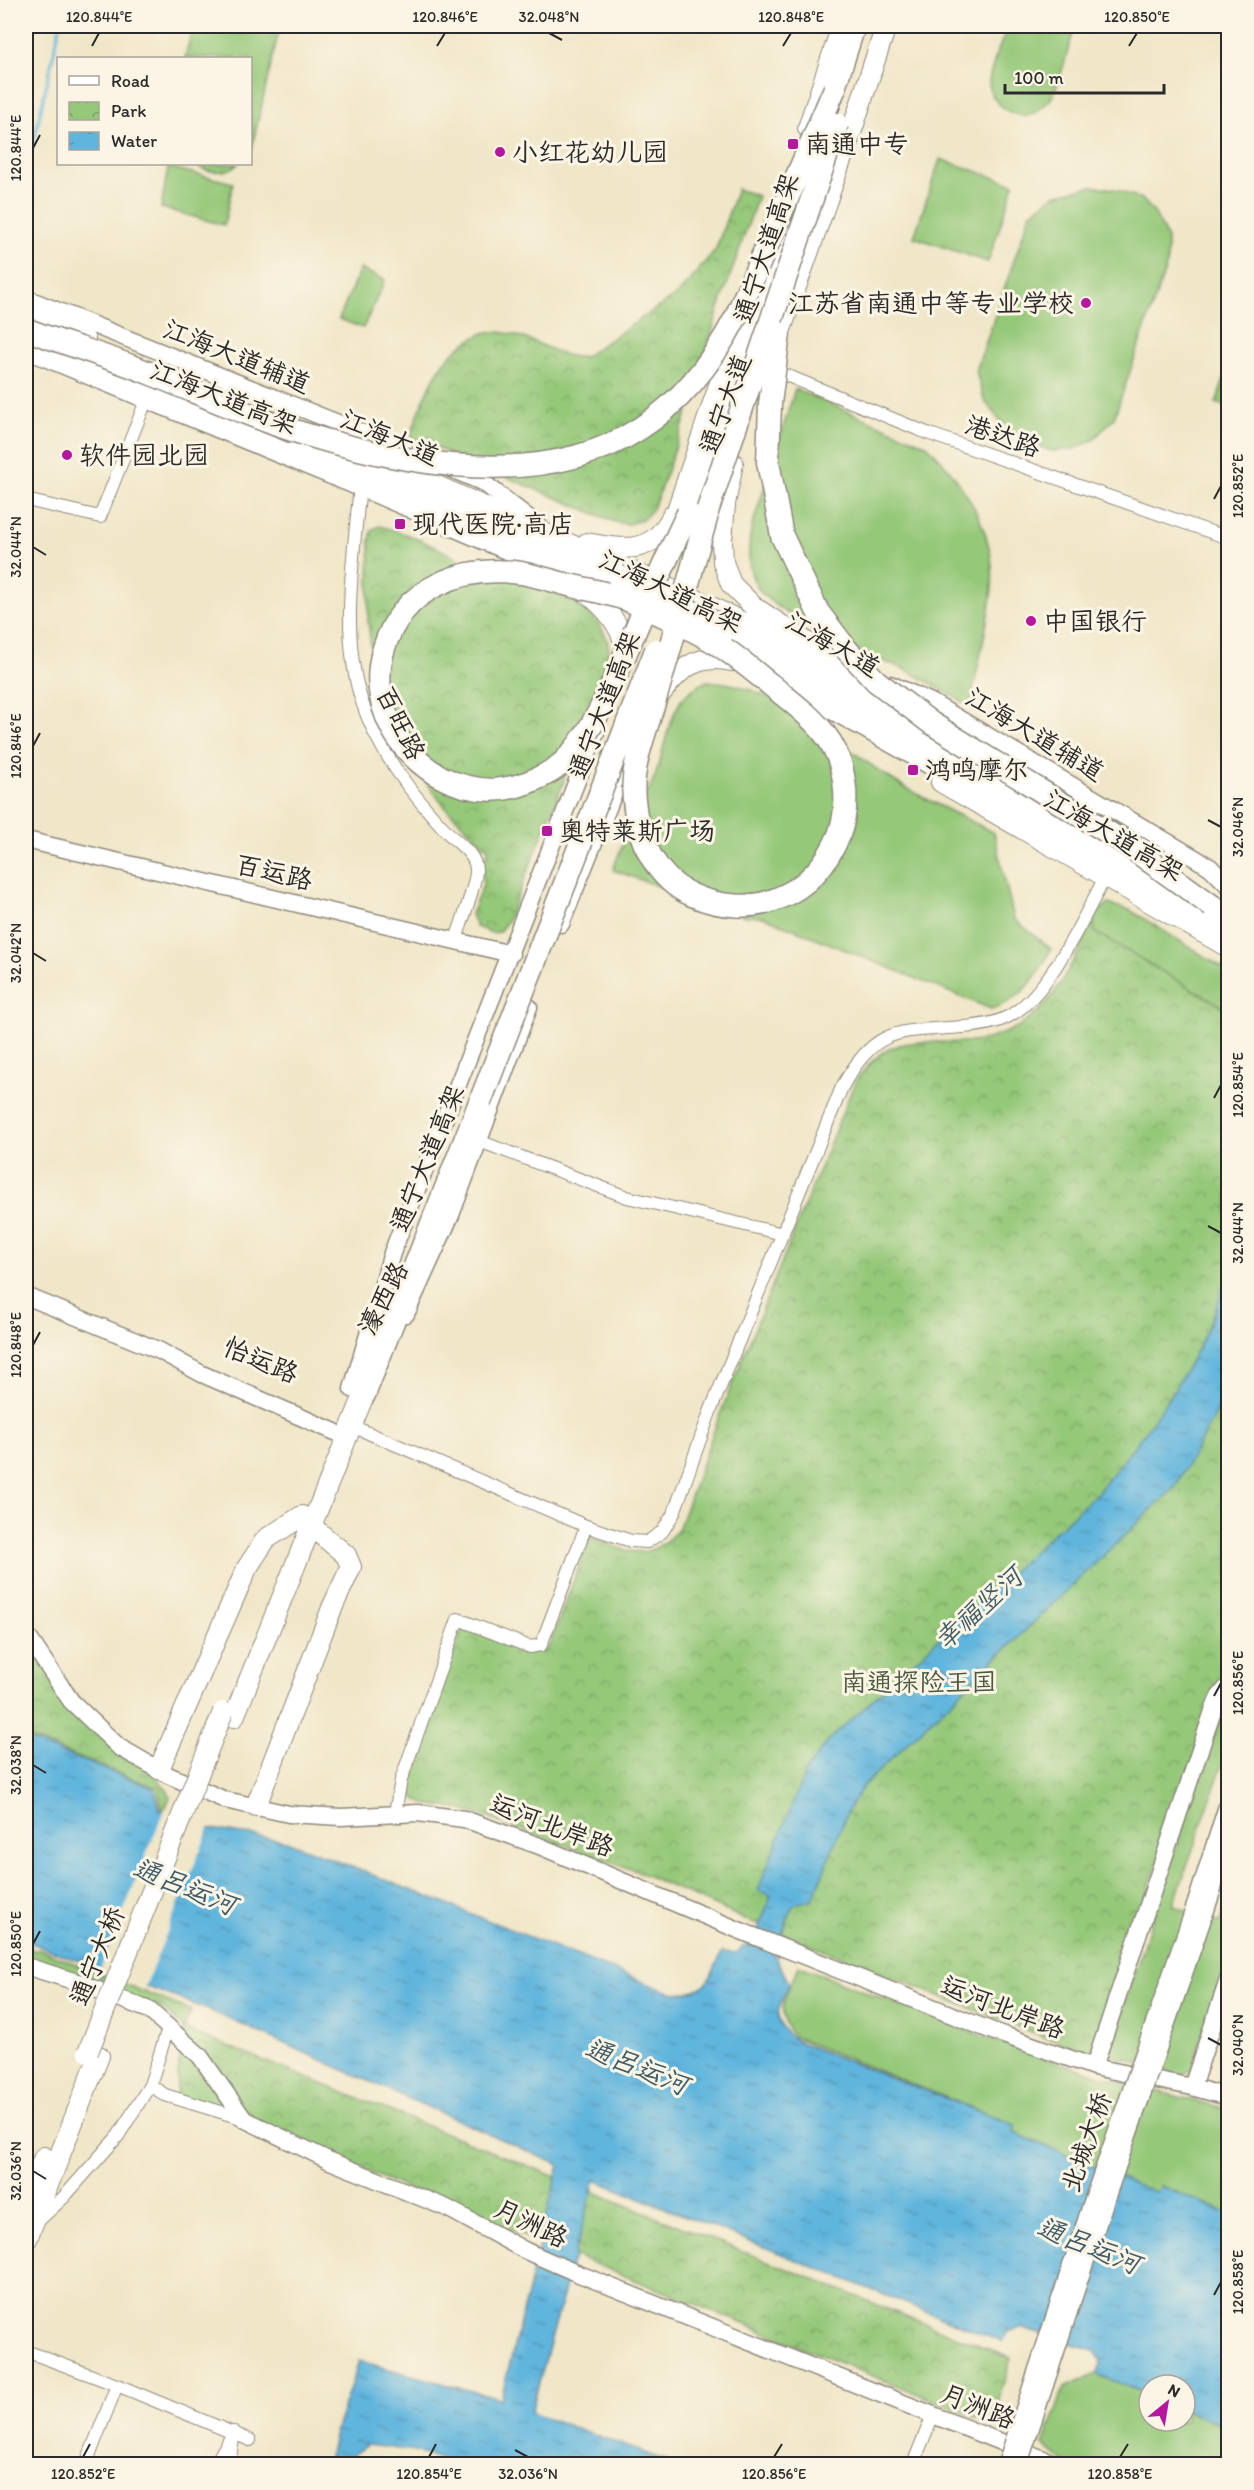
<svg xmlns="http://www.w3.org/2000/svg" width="1254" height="2490" font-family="Itim,'LXGW WenKai TC',sans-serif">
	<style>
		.green { fill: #95c879; stroke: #607a52; stroke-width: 1.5 }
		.park { fill: url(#park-crowns); stroke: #607a52; stroke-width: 1.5 }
		.water { fill: url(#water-ripples); stroke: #467084; stroke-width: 1.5 }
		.pier { fill: #f0e6c8 }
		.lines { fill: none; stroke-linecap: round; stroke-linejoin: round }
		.stream { stroke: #61b5dd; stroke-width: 3 }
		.street-casing { stroke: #8e887a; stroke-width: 14 }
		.secondary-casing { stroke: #8e887a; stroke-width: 19 }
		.primary-casing { stroke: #8e887a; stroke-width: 22 }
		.highway-casing { stroke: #8e887a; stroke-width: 25 }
		.street { stroke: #fff; stroke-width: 12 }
		.secondary { stroke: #fff; stroke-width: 16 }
		.primary { stroke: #fff; stroke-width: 20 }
		.highway { stroke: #fff; stroke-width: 22 }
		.secondary-bridge-casing { stroke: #8e887a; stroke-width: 19; stroke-linecap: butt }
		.primary-bridge-casing { stroke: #8e887a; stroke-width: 22; stroke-linecap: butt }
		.highway-bridge-casing { stroke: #8e887a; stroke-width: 25; stroke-linecap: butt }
		.secondary-bridge { stroke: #fff; stroke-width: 16 }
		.primary-bridge { stroke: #fff; stroke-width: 20 }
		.highway-bridge { stroke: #fff; stroke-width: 22 }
		.ticks { fill: none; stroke: #2b2b2b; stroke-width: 2 }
		.poi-dot { fill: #b5179e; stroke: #fcf5e5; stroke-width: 2 }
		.labels { text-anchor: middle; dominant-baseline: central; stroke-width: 6; stroke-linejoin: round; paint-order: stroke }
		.poi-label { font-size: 26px; fill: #2b2b2b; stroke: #fcf5e5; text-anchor: start }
		.street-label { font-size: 26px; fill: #2b2b2b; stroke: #fcf5e5 }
		.park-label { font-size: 26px; fill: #4b5a42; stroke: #fcf5e5 }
		.water-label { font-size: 27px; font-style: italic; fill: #3e5b69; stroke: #fcf5e5 }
		.neatline { fill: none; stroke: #2b2b2b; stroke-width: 2 }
		.ticks-label { font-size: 15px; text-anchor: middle; fill: #2b2b2b }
	</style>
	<defs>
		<pattern id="park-crowns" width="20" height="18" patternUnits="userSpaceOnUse" patternTransform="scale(1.5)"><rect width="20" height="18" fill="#95c879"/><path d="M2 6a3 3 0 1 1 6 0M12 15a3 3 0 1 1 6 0" fill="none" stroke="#7aa363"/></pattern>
		<pattern id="water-ripples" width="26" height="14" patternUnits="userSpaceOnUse" patternTransform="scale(1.5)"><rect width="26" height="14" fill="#61b5dd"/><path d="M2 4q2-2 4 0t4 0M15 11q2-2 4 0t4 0" fill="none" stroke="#5093b3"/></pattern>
	</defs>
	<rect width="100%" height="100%" fill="#fcf5e5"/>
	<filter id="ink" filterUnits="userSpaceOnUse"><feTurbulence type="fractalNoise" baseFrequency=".0167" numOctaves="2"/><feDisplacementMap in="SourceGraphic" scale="12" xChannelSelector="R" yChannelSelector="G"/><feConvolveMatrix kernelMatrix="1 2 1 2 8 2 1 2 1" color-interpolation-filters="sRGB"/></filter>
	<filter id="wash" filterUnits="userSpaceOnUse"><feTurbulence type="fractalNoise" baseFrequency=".008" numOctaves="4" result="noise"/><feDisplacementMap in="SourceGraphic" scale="24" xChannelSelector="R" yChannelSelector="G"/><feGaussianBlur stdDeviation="1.35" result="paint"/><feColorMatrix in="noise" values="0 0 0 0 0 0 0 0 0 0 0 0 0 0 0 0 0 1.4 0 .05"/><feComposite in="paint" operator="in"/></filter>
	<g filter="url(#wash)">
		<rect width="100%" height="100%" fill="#f0e6c8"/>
		<path class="green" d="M193,26H280L251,151L250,58H185Z
			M1008,26H1075C1070,42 1059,88 1050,100C1045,105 1039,111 1032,114C1013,121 990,102 989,83C989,71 1003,38 1008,26Z
			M940,159L1014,184L988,262L914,237Z
			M193,164H238C226,175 207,173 193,164Z
			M168,167L233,183L224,225L161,208Z
			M1092,186L1114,189L1142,199L1155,214L1167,238V264L1114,418L1093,440L1075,449L1051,451L1020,440L1001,422L984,400L976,371L1030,214L1054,195Z
			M360,269L385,280L363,328L339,319Z
			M1228,368V407L1216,403Z
			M795,389L927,445C964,482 997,534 992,588C988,627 977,667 970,706C948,694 925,679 902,668C890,663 878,660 867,655C840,643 773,611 758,588C746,569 748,550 751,530Z
			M707,681C779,684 838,746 896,782C927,801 962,816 994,833L1014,919L1051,949C1037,977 1023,1000 991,1009L764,917L743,916L613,870C624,835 641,808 655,776C664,752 667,722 681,701C688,691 696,686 707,681Z
			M1108,904L1130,910L1228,971V1010L1094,932C1091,920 1098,910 1108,904Z
			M1228,1703V1749L1173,1906L1220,1922L1228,1896V1956L1191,2070L1180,2076L1117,2057L1110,2049L1111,2043L1222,1709Z
			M799,1966C861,1990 924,2015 987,2038C1066,2067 1147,2090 1228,2109V2213L1161,2186L1157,2193L1013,2133L1015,2125L794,2037C772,2012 787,1993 799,1966Z
			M1096,2374L1149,2395V2421H1185V2410L1228,2428V2464H1067L1043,2445L1064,2388Z"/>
		<path class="park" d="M737,189L758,196L719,308L684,423L658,496L651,511L642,520L628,524L615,522L410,437C423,402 434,362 468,341C474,338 481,333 488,332C501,331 516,335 529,340C549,347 563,358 584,357L679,293L716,249Z
			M379,526C402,532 453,551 468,568C520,583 627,598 607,673C605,683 599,693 595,703C585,725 575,748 565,770L564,781L508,920L499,932L492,933L476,927L471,914L483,885L482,863L489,850L446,808L407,757L372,656L368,621L370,540L372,530Z
			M1094,921L1095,932L1228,1010V1659L1093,2050L1085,2051L1041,2036L749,1921L639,1872L489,1818L459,1809L424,1804L417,1800L412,1793L411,1777L463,1627L528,1652L544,1651L550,1644L590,1537C630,1551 644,1565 678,1530L720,1414L854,1084C887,1032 915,1044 967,1042C985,1042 1013,1031 1028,1020C1057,1000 1077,952 1094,921Z
			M26,1644L167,1789L170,1797L165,1809L162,1808L157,1788L26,1737Z
			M26,1947L37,1951L39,1949L191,2011L184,2029L1011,2358L992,2424L176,2095L183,2028L161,2008L144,2001L26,1960Z"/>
		<path class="water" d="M1228,1272V1391L1175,1487L864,1785L848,1810L813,1899L793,1905L774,1954L789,1983C778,2010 769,2021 796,2041L1015,2125L1014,2133L1157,2193L1160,2186L1228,2213V2427L1185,2410V2385H1149V2395L1096,2374L1101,2361L1095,2351L1021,2328L1007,2332L1003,2342L595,2180L531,2412L667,2461L666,2464H454L416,2451L367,2445L356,2452L348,2464H327L336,2429L359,2361L501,2399L559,2165L206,2009L26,1941V1739L154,1788L160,1809L211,1829L286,1841L672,1993C709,1992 708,1982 722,1952L736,1953L743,1947L752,1945L771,1896L758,1890L806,1770L829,1740L1098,1492C1151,1427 1206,1354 1228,1272Z"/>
		<path class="pier" d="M165,1808L210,1826L144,1989L99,1972Z"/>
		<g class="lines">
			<path class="stream" d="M26,174L60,26"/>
		</g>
	</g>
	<g filter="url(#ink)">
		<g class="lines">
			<g class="street-casing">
				<path id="street" d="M771,369L927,433L1228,538
					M359,495C353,561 341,635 361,699C377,751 413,796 450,835C460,845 476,855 476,870C477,882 460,926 456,940
					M26,500L100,517L144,406
					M479,1141L627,1197L783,1234
					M352,1426L586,1526L631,1541L647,1542L662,1532L674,1513L710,1412L842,1087C877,1025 898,1032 963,1027C979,1026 998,1023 1011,1015C1051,991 1083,917 1106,876
					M395,1813L401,1780L458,1619L530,1647L541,1645L586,1526
					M150,2085L165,2095L244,2119
					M37,2222L64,2197L118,2136L150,2085L169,2025
					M26,2351L117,2385L250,2440
					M86,2464L117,2385
					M215,2464L234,2432L229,2464
					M913,2464L933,2415"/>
			</g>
			<g class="secondary-casing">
				<path id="secondary" d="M26,298L405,450
					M451,469L484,483L539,526
					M890,684L929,701L1210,867L1228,885
					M26,840L511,954
					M561,924L631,751
					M26,1296L160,1351L202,1374L335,1432
					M406,1314L451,1215L529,1007
					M352,1389L392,1253L598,727
					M26,1634L71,1701L119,1747L168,1775L225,1800L289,1814L341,1817L418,1813L464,1819L537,1845L736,1929L995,2032L1094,2067L1192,2087L1228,2097
					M1195,1906L1228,1803
					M1206,1910L1228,1842
					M26,1966L80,1983L149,2010L200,2056L244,2119L330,2161L447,2208L526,2251L574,2272L1056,2464
					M1094,2067L1213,1711L1219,1697L1228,1686
					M1192,2087L1228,1980"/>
			</g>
			<g class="primary-casing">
				<path id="primary" d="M808,128L842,26
					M26,315L85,340
					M775,346L854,124L886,26
					M373,458L688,596L734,618L925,729
					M733,463L725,504L722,540L723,562L731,584L754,607L832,659L855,677
					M670,531L740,323
					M587,543C625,550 653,555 672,516
					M587,593C608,609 620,625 627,650
					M656,700C676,672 695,652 732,661
					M941,782L1228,947
					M234,1717L364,1395
					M159,1769L247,1568L266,1539L302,1516
					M256,1806L332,1608L351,1567L346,1555L311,1526
					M26,2204L44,2157
					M26,2241L99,2056"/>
			</g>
			<g class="highway-casing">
				<path id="highway" d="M828,107L854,26
					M26,347L368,488L588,583
					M302,442L618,576
					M688,513L799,192
					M728,629L1136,862
					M756,665L1050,830L1228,934
					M1195,896L1228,915
					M364,1395L480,1102"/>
			</g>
			<use href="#street" class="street"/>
			<use href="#secondary" class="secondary"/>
			<use href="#primary" class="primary"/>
			<use href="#highway" class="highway"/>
			<g class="secondary-bridge-casing">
				<path id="secondary-bridge" d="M1006,2464L1094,2196L1195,1906
					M1019,2464L1106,2199L1206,1910"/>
			</g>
			<g class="primary-bridge-casing">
				<path id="primary-bridge" d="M88,2052L223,1712"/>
			</g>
			<g class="highway-bridge-casing">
				<path id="highway-bridge" d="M30,331C69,345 110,357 149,373C199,393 249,417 301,433C404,465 543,491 639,429C682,402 713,361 736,317L835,88
					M779,333L770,404L768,462L782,536L818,612L847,650L876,681L931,723L1122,841L1212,906
					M688,513C666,559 646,605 626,652C611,687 596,725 571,754C560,768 543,777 526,783C445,814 358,730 384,648C403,587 462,565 521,573C538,576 556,582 573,586C590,590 609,593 625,599C650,609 691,628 714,642C734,654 752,670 771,685C789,700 809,714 824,733C846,760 851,803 839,835C827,864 808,886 779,898C752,910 719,907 692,895C656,879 637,838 634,800C630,764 647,730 656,696C674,636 690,575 707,515
					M702,527L837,124
					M618,576L728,629
					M480,1102L656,650"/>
			</g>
			<use href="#secondary-bridge" class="secondary-bridge"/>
			<use href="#primary-bridge" class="primary-bridge"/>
			<use href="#highway-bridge" class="highway-bridge"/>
		</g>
	</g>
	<path class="ticks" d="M549,33L562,40M92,46L99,33M437,46L445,33M783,46L791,33M1129,46L1137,33M33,148L40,135M1214,499L1221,486M33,547L46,555M33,746L40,733M1208,820L1221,827M33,953L46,961M1214,1098L1221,1085M1208,1226L1221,1233M33,1345L40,1332M1214,1696L1221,1683M33,1765L46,1773M33,1944L40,1931M1208,2038L1221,2045M33,2171L46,2179M1214,2295L1221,2282M515,2450L528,2457M83,2457L90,2444M429,2457L436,2444M774,2457L782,2444M1120,2457L1128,2444"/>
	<g class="poi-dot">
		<rect x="787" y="138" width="12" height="12" rx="3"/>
		<circle cx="500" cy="152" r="6"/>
		<circle cx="1086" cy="303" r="6"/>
		<circle cx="67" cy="455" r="6"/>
		<rect x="394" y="518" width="12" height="12" rx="3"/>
		<circle cx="1031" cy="621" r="6"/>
		<rect x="907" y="764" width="12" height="12" rx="3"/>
		<rect x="541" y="825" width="12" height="12" rx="3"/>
	</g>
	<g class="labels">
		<g class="poi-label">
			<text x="805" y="144">南通中专</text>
			<text x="512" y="152">小红花幼儿园</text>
			<text x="1074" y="303" text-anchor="end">江苏省南通中等专业学校</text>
			<text x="79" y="455">软件园北园</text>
			<text x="412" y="524">现代医院·高店</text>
			<text x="1043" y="621">中国银行</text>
			<text x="925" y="770">鸿鸣摩尔</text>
			<text x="559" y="831">奥特莱斯广场</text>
		</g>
		<g class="street-label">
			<text transform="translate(766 248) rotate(-72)">通宁大道高架</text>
			<text transform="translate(237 356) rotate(22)">江海大道辅道</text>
			<text transform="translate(224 397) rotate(22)">江海大道高架</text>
			<text transform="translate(725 404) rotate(-70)">通宁大道</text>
			<text transform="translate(1003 436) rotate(19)">港达路</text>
			<text transform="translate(390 437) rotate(23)">江海大道</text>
			<text transform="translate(671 591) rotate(26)">江海大道高架</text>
			<text transform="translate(833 644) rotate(30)">江海大道</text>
			<text transform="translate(604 705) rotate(-69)">通宁大道高架</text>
			<text transform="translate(401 723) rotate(64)">百旺路</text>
			<text transform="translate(1035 734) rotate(31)">江海大道辅道</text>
			<text transform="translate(1114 835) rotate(30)">江海大道高架</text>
			<text transform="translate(274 872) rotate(13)">百运路</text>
			<text transform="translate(427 1158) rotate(-68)">通宁大道高架</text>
			<text transform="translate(383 1298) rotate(-63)">濠西路</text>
			<text transform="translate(261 1360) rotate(23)">怡运路</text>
			<text transform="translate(552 1825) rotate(21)">运河北岸路</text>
			<text transform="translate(97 1956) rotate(-68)">通宁大桥</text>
			<text transform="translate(1003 2007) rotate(21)">运河北岸路</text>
			<text transform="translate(1086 2142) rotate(-71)">北城大桥</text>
			<text transform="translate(531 2223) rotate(26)">月洲路</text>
			<text transform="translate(978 2406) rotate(22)">月洲路</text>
		</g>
		<g class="park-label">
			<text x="919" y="1682">南通探险王国</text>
		</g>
		<g class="water-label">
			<text transform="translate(978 1608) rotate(-42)">幸福竖河</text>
			<text transform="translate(185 1886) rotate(22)">通吕运河</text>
			<text transform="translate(637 2066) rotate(22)">通吕运河</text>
			<text transform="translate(1089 2245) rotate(22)">通吕运河</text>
		</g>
	</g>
	<rect width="1254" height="2490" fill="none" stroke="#fcf5e5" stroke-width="66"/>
	<rect x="57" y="57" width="195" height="108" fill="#fcf5e5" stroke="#a8a49b" stroke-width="1.5"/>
	<rect x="69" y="76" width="30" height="9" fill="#ffffff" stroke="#a8a49b" stroke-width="1.5"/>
	<text x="111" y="87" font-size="18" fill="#2b2b2b">Road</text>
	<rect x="69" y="102" width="30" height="18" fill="url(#park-crowns)" stroke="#a8a49b" stroke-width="1.5"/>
	<text x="111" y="117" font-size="18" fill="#2b2b2b">Park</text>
	<rect x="69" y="132" width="30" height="18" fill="url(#water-ripples)" stroke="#a8a49b" stroke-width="1.5"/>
	<text x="111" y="147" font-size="18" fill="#2b2b2b">Water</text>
	<g transform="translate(1167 2403) rotate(30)"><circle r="28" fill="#fcf5e5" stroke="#a8a49b" stroke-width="1.5"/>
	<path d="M0-4.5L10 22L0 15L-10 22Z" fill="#b5179e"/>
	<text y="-9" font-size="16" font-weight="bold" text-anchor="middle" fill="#2b2b2b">N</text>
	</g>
	<path d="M1005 84v9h159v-9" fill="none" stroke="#2b2b2b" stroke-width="3"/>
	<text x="1014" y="84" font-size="18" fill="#2b2b2b" stroke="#fcf5e5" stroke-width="4.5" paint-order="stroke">100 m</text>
	<rect x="33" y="33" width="1188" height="2424" class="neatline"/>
	<g class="ticks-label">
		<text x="99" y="22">120.844°E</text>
		<text x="445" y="22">120.846°E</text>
		<text x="549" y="22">32.048°N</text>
		<text x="791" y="22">120.848°E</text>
		<text x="1137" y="22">120.850°E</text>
		<text transform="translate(16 148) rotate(-90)" y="5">120.844°E</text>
		<text transform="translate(1238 486) rotate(-90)" y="5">120.852°E</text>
		<text transform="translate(16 547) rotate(-90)" y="5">32.044°N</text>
		<text transform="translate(16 746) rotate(-90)" y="5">120.846°E</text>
		<text transform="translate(1238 827) rotate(-90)" y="5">32.046°N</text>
		<text transform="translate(16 953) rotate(-90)" y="5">32.042°N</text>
		<text transform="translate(1238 1085) rotate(-90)" y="5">120.854°E</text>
		<text transform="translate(1238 1233) rotate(-90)" y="5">32.044°N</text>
		<text transform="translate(16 1345) rotate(-90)" y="5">120.848°E</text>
		<text transform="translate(1238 1683) rotate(-90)" y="5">120.856°E</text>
		<text transform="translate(16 1765) rotate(-90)" y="5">32.038°N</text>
		<text transform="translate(16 1944) rotate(-90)" y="5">120.850°E</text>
		<text transform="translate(1238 2045) rotate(-90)" y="5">32.040°N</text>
		<text transform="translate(16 2171) rotate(-90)" y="5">32.036°N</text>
		<text transform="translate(1238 2282) rotate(-90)" y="5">120.858°E</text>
		<text x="83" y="2479">120.852°E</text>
		<text x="429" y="2479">120.854°E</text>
		<text x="528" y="2479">32.036°N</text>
		<text x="774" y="2479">120.856°E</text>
		<text x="1120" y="2479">120.858°E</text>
	</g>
</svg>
